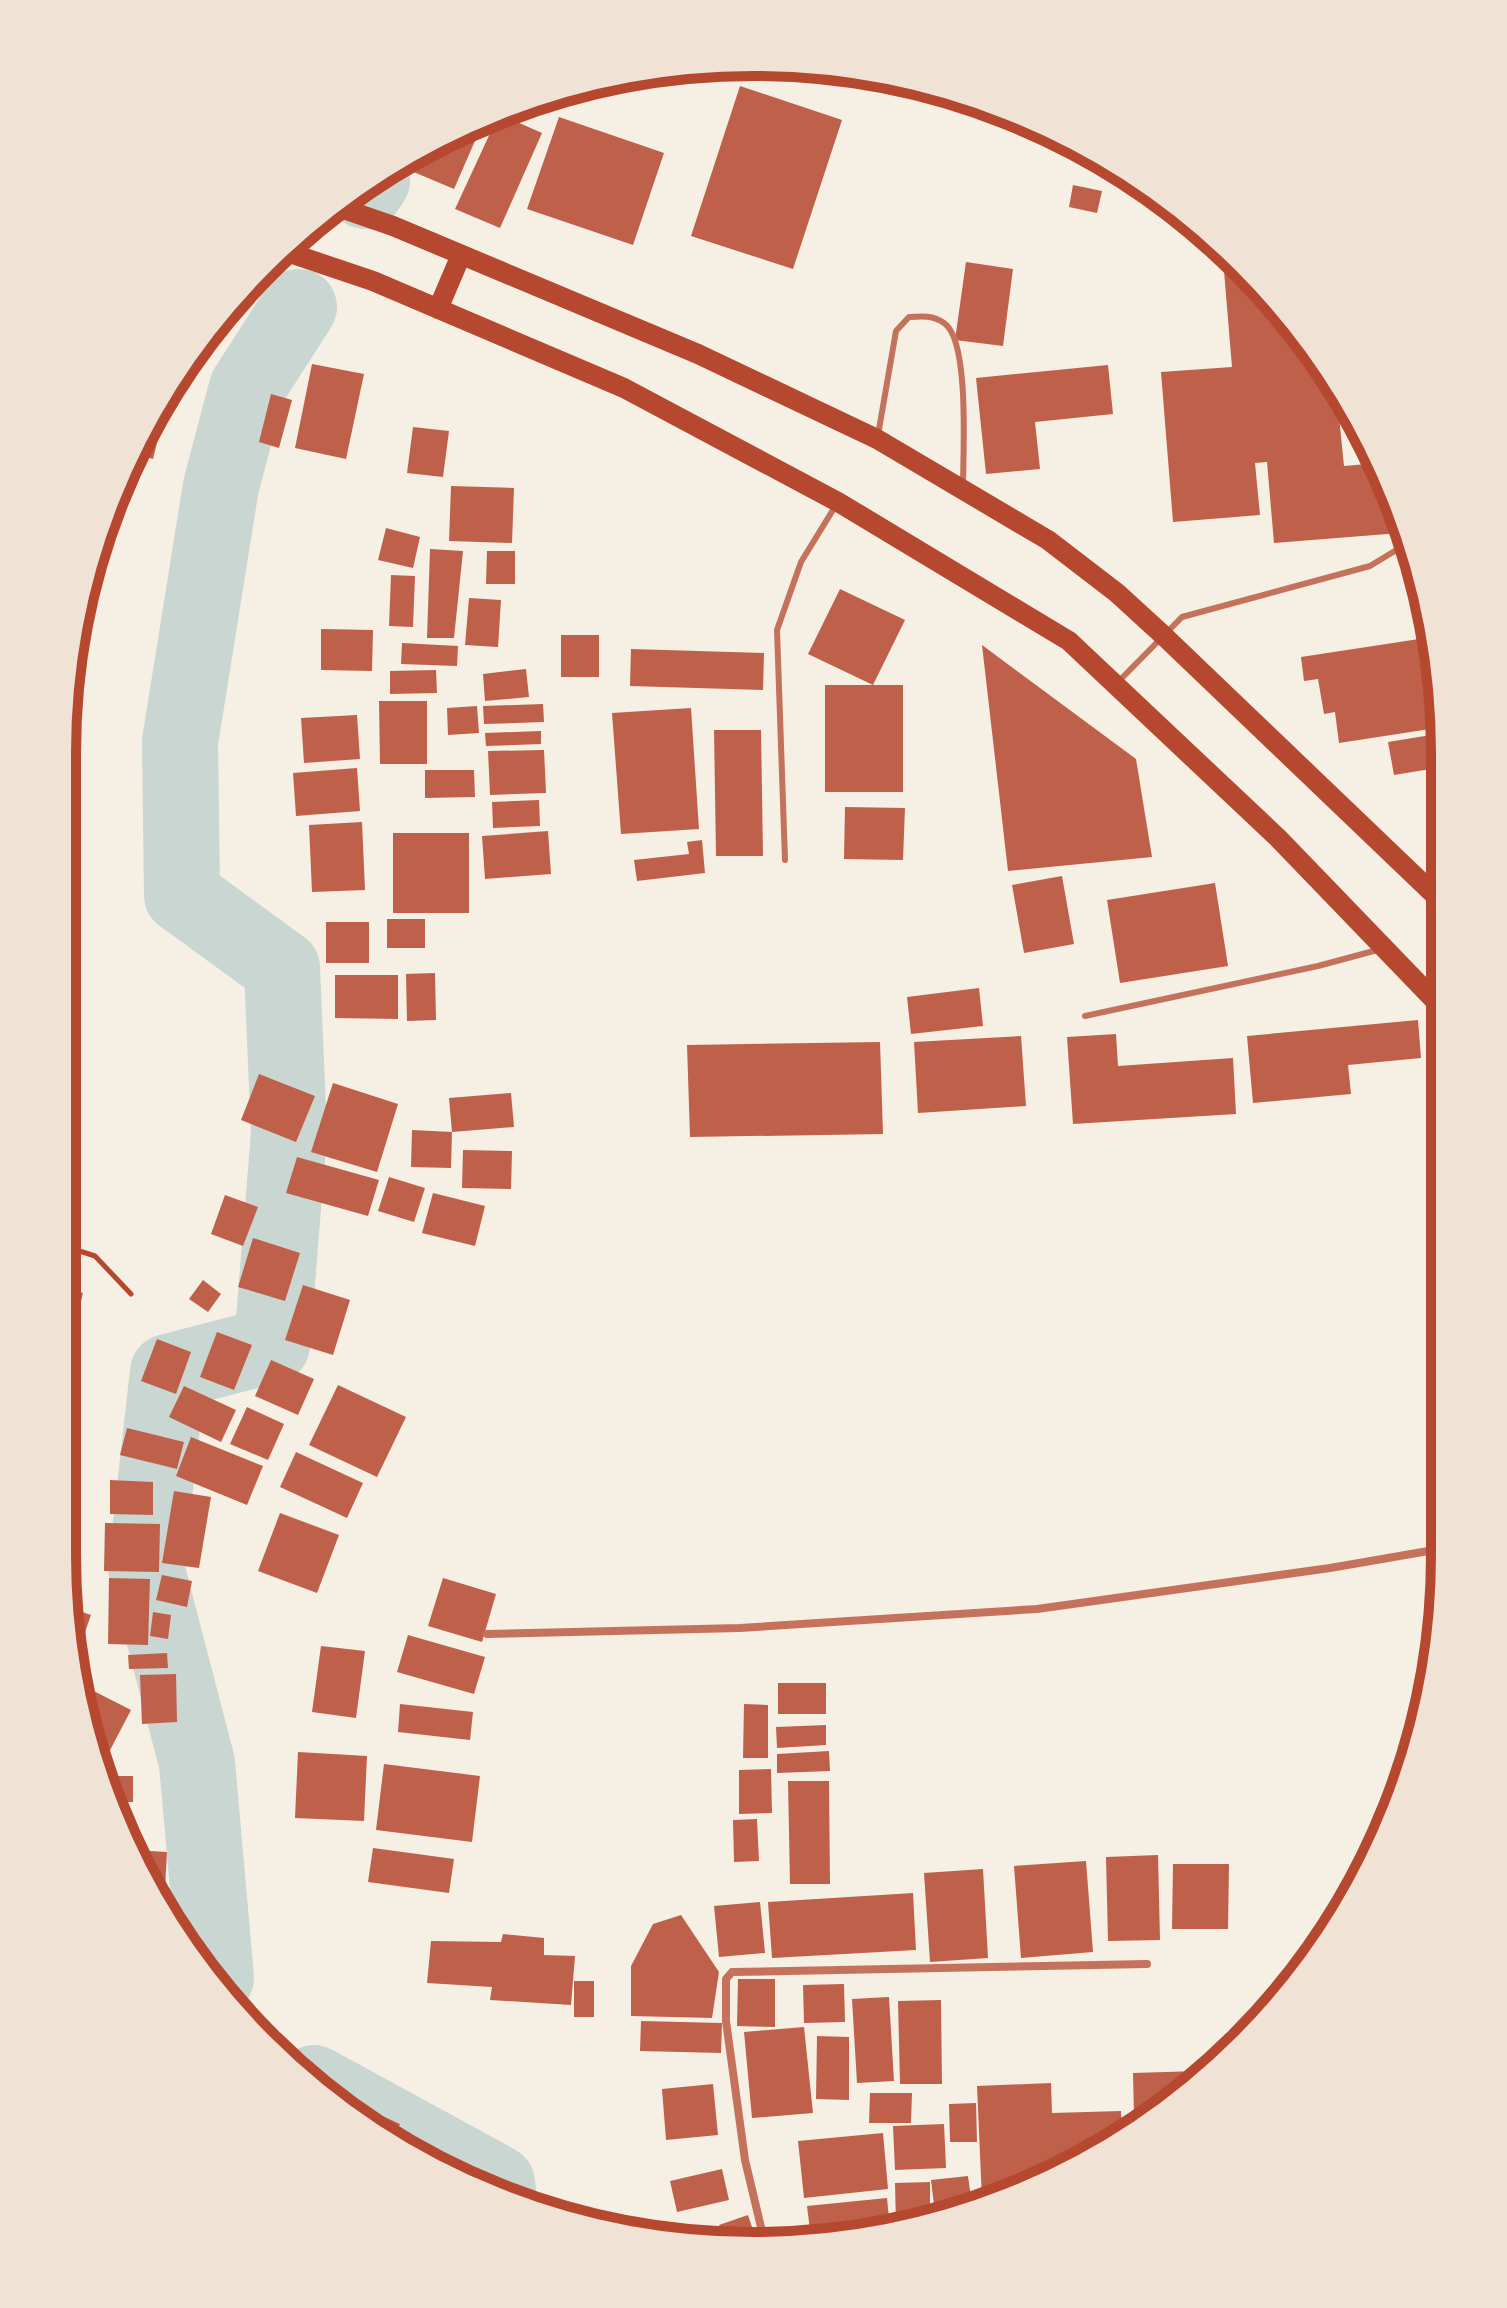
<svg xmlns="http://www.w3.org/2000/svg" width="1507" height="2308" font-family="'Fira Sans Condensed',sans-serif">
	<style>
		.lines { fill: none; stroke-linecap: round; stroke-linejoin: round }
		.river { stroke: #c9d6d2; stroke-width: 76 }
		.building { fill: #bf614a }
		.path { stroke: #b5482f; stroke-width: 5 }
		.service { stroke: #c5725c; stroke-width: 6 }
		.minor { stroke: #c5725c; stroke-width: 8 }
		.primary { stroke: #b5482f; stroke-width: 20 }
		.rim { fill: none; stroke: #b5482f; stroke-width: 10 }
	</style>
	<rect width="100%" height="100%" fill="#f6efe4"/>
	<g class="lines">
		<path class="river" d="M365,191L372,181
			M216,1978L197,1763L146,1567L168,1372L272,1345L289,1133L282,968L182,895L180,742L221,486L247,388L299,307
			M314,2083L497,2183L498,2192"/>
	</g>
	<path class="building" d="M740,86L842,120L793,269L691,236Z
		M499,114L542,133L500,228L455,209Z
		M559,117L664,153L633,245L527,209Z
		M474,124L481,127L454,189L397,165L447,134Z
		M1073,185L1102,191L1097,213L1069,207Z
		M1222,247L1302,332L1336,387L1344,466L1379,463L1398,514L1400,533L1274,543L1267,462L1255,463L1260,515L1173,522L1161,372L1232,367Z
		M966,262L1013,269L1003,346L955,340Z
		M191,361L187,385L176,383Z
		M312,364L364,374L346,459L295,448Z
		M1108,365L1113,414L1035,422L1040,469L986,474L976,378Z
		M271,394L292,400L279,448L259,442Z
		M154,416L163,418L153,459L132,453Z
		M413,427L449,431L443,477L407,473Z
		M451,486L514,488L512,543L449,541Z
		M386,528L420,537L413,568L378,560Z
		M430,549L463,551L454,638H427Z
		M487,551H515V584H486Z
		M391,575L415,576L413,627L389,626Z
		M840,589L905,620L873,685L808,654Z
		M469,598L501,600L498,647L465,645Z
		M321,629L373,630L372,671L321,670Z
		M561,635H599V677H561Z
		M1432,637L1439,697L1441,696L1444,709L1443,727L1339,743L1335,712L1324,714L1318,679L1304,681L1301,657Z
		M402,643L458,646L457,666L401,664Z
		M982,645L1136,759L1152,857L1008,871Z
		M631,649L764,653L763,690L630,686Z
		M526,669L529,697L485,701L483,674Z
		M436,670L437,693L390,694V671Z
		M825,685H903V792H825Z
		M379,701H427V764H380Z
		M543,704L544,722L484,724L483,706Z
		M477,706L479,733L448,735L447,708Z
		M691,708L699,829L621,834L612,713Z
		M357,715L360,759L304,763L301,718Z
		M714,730H761L763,856H716Z
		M541,731V744L486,746L485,733Z
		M1443,733V767L1394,775L1388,742Z
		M544,750L546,793L490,795L488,751Z
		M357,768L360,811L296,816L293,773Z
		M425,770H474L475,797L425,798Z
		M539,800L540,826L493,828L492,802Z
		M845,807L905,808L903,860L844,859Z
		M362,822L365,890L312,892L309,825Z
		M548,831L551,874L485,879L482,836Z
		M393,833H469V913H393Z
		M702,840L705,873L637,881L634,860L689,854L687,842Z
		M1062,876L1074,944L1024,953L1012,885Z
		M1215,883L1228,966L1120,983L1107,900Z
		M387,919H425V948H387Z
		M326,922H369V963H326Z
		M435,973L436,1020L407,1021L406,974Z
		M335,975H398V1019L335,1018Z
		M979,988L983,1026L911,1034L907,997Z
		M1418,1020L1421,1058L1348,1065L1351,1094L1253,1103L1247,1036Z
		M1116,1034L1118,1066L1233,1058L1236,1114L1073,1124L1067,1037Z
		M1021,1036L1026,1106L918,1113L914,1042Z
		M880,1042L883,1134L690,1137L687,1045Z
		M259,1074L315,1096L296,1142L241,1120Z
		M333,1083L398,1104L377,1172L311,1152Z
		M511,1093L514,1127L452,1132L451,1168L411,1167L412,1130L452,1132L449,1098Z
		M463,1150L512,1151L511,1189L462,1188Z
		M297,1157L379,1180L368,1216L286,1193Z
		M389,1177L425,1188L414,1222L378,1211Z
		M433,1193L485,1206L475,1246L422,1233Z
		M225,1195L258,1207L243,1246L211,1234Z
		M253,1238L300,1253L285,1301L238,1287Z
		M203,1280L221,1294L208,1312L189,1299Z
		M303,1285L350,1300L333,1355L285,1340Z
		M64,1288L83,1293L71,1341L63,1339Z
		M217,1332L252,1345L234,1390L200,1377Z
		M157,1339L191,1352L176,1394L141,1381Z
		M271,1360L314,1379L298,1415L255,1396Z
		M338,1385L406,1417L377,1477L309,1445Z
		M184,1386L236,1410L221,1442L169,1417Z
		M247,1407L284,1424L268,1460L230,1444Z
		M127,1428L184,1442L177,1469L120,1455Z
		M191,1437L263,1466L247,1505L176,1476Z
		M296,1452L363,1483L347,1518L280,1487Z
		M110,1480L153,1482V1515L110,1514Z
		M174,1491L211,1497L199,1568L162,1563Z
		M280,1513L339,1535L317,1593L258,1571Z
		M105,1523L160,1524L159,1572L104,1571Z
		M162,1575L192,1581L187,1607L156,1600Z
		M109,1578L150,1579L148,1645L108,1644Z
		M443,1578L496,1594L482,1642L428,1626Z
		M71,1608L91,1615L78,1652L73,1619Z
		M153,1612L171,1615L168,1639L150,1636Z
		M408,1635L485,1657L474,1694L397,1672Z
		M321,1646L365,1651L356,1718L312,1712Z
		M167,1653L168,1668L129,1669L128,1655Z
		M176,1674L177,1722L142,1724L140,1675Z
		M778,1683H826V1714H778Z
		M84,1686L131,1710L108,1754L94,1746Z
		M400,1704L473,1712L470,1740L398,1732Z
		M744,1704L768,1705V1758H743Z
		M826,1725V1745L777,1748L776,1727Z
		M829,1751L830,1771L777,1773V1754Z
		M298,1752L367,1756L364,1821L295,1818Z
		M384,1764L480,1776L472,1842L376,1830Z
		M97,1766H108V1796L99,1776Z
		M771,1769L772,1813L739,1814V1770Z
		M115,1776H133V1802H115Z
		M788,1781H829L830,1884H790Z
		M116,1811H128V1837L124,1828Z
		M757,1819L759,1861L734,1862L733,1820Z
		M373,1848L454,1859L449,1893L368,1882Z
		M135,1850L167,1852L165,1888L153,1887Z
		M1158,1855L1160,1940L1108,1941L1106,1857Z
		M1086,1861L1093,1952L1021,1958L1014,1866Z
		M1173,1864H1229L1228,1929H1172Z
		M983,1869L988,1958L930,1962L924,1873Z
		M913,1893L916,1950L772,1958L768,1902Z
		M760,1902L765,1953L719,1957L714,1906Z
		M681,1915L719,1972L712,2018L631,2016V1966L653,1924Z
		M503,1934L544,1938V1955L575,1956L571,2005L490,2000L492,1987L427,1983L431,1941L501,1942Z
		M738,1979H775V2027L737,2026Z
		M574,1981H594V2017H574Z
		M844,1984L845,2022L804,2023L803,1985Z
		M889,1997L894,2081L857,2083L852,1999Z
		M941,2000L942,2084H900L898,2001Z
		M641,2021L722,2023L721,2053L640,2051Z
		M804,2027L813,2113L752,2118L744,2032Z
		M817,2036L849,2037V2100L816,2099Z
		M1198,2071V2076L1154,2115H1134L1133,2073Z
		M1051,2083L1052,2113L1121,2111L1122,2137L982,2200L977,2086Z
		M713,2084L718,2135L666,2140L662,2089Z
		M870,2093H912L911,2123H869Z
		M976,2103L977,2142H950L949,2104Z
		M356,2104L400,2124L395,2136L351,2113Z
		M944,2124L946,2168L895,2170L893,2126Z
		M883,2133L888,2189L804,2198L798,2141Z
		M722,2169L729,2200L677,2212L670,2181Z
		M968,2176L972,2205L936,2221L931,2180Z
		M930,2182V2223L896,2225L895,2183Z
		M887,2198L890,2228L811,2238L807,2206Z
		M748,2215L758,2245L725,2241L719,2225Z"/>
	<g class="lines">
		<path class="path" d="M64,1246L95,1256L131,1294"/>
		<path class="service" d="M878,435L896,331L909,317C922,316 933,315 944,323C970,340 963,455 963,486
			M1117,683L1182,617L1370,566L1403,546L1405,532
			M785,860L777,630L801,562L836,505
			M1085,1016L1318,966L1381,949"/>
		<path class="minor" d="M487,1634L740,1628L1037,1609L1330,1568L1440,1549
			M765,2244L745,2160L726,2021V1979L732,1972L1147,1964"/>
		<path class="primary" d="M332,205L393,226L698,354L877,439L1048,540L1117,593L1164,636L1443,903
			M284,251L373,281L624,388L838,502L1069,641L1278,838L1442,1008
			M438,309L461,255"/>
	</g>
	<path d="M0 0H1507V2308H0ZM753 76H754A677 677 0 0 1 1431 753V1555A677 677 0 0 1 754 2232H753A677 677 0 0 1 76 1555V753A677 677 0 0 1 753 76Z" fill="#f1e2d6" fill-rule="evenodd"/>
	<path class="rim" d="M753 76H754A677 677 0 0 1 1431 753V1555A677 677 0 0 1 754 2232H753A677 677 0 0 1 76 1555V753A677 677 0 0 1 753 76Z"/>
</svg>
